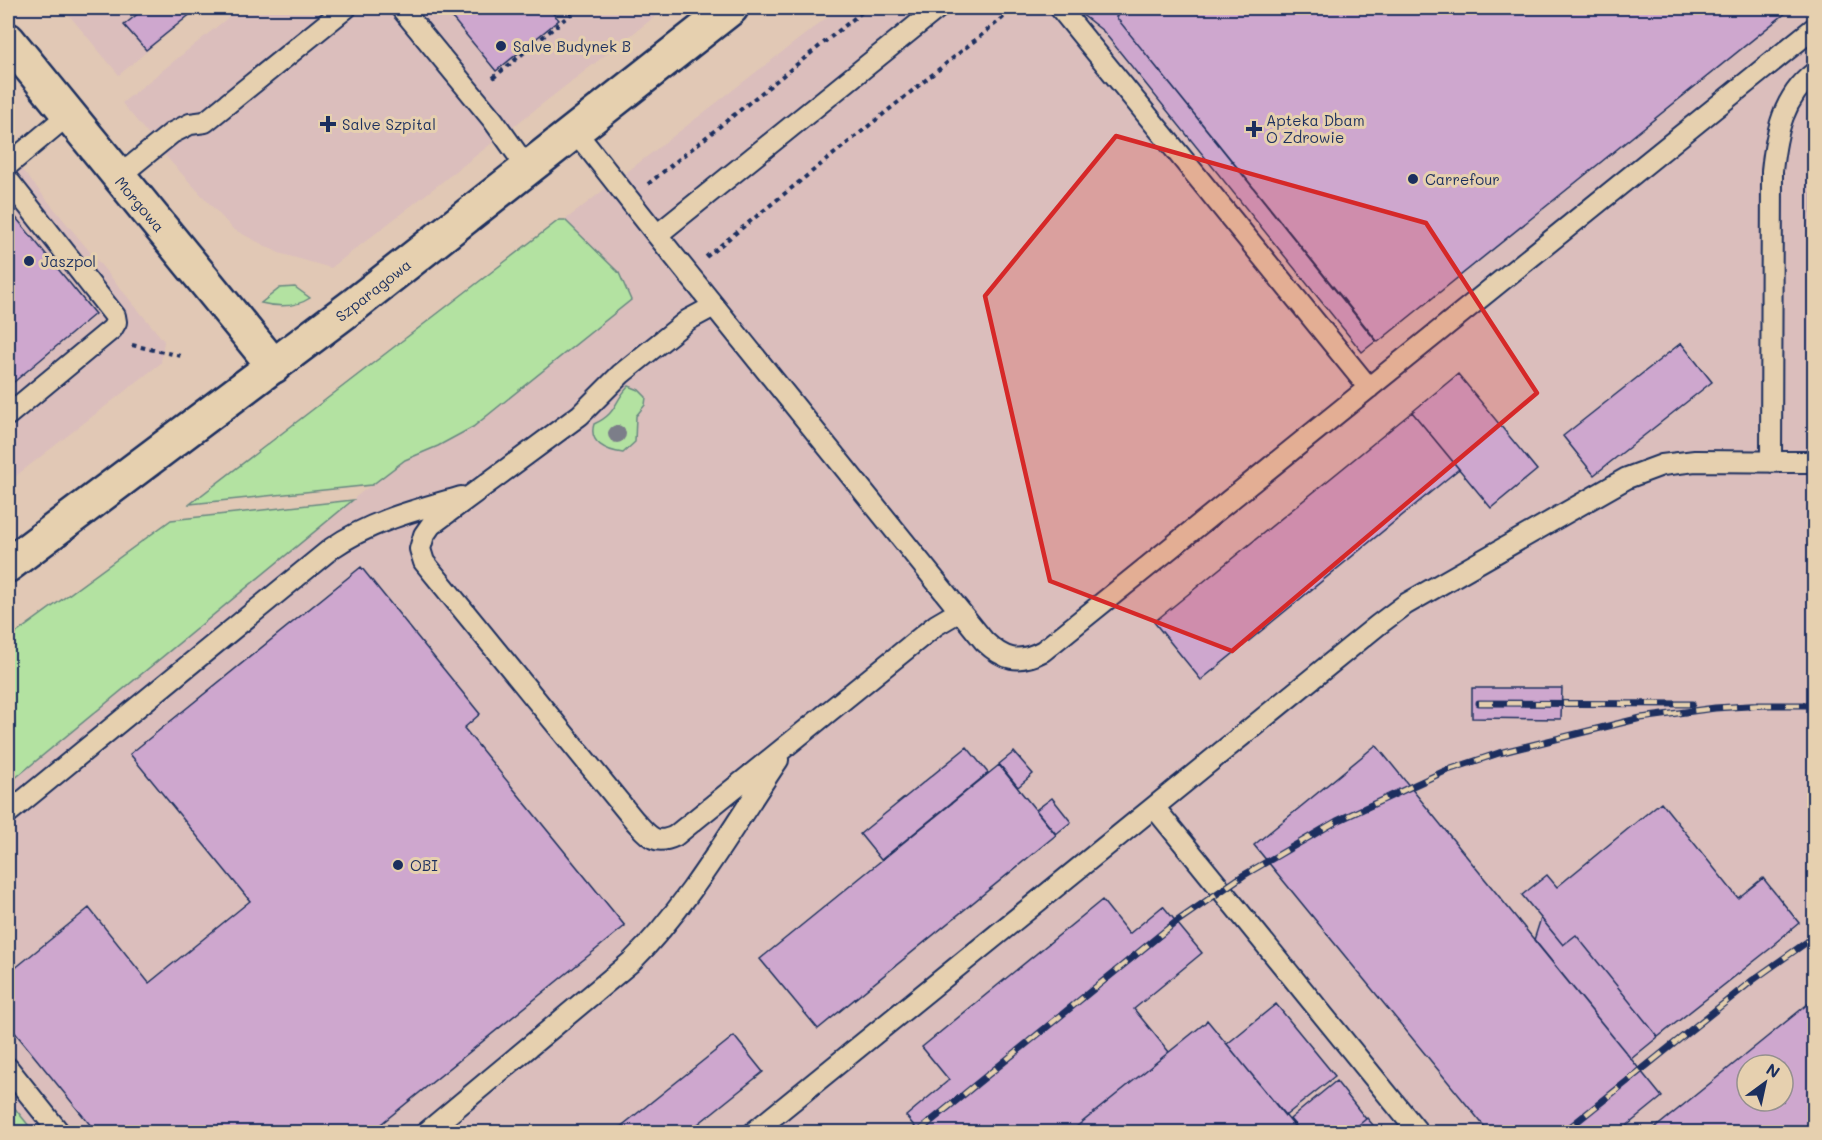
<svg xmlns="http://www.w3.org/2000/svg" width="1822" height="1140" font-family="Mali,sans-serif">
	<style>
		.built { fill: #dbbebc; fill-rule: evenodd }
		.green { fill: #b3e2a1; stroke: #678880; stroke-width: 1.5 }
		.building { fill: #cea7ce; stroke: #1b2f5e; stroke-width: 1.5; fill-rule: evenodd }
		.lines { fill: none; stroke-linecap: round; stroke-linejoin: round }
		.lane-casing { stroke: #1b2f5e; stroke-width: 24 }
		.street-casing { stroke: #1b2f5e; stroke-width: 38 }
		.secondary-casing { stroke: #1b2f5e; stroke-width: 38 }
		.path { stroke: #1b2f5e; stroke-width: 4; stroke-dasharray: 4.5 4.5; stroke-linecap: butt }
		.lane { stroke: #e6d0af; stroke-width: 20 }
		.street { stroke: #e6d0af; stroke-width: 33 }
		.secondary { stroke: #e6d0af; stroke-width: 33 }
		.rail-casing { stroke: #1b2f5e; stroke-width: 7 }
		.rail { stroke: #e6d0af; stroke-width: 4.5; stroke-dasharray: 14; stroke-linecap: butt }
		.tree { fill: #7c7e89 }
		.marked { fill: #d62828; fill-opacity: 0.2; stroke: #d62828; stroke-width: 4.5; stroke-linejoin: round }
		.poi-dot { fill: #1b2f5e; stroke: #e6d0af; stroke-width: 2 }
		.labels { text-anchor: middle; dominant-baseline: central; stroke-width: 6; stroke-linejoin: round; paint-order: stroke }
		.poi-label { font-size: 15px; fill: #1b2f5e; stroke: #e6d0af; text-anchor: start }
		.street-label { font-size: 15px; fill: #1b2f5e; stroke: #e6d0af }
	</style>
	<rect width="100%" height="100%" fill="#e1c8b5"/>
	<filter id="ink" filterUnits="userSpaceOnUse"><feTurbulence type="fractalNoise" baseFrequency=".0167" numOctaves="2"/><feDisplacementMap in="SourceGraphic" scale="12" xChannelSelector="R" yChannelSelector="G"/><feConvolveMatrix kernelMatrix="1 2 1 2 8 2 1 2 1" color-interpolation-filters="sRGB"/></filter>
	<g filter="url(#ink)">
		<path class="built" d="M63,8H198L119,75Z
			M240,8H666L331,268L279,253L233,229L170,161L122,103Z
			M839,8H1814V1132H34L8,1100V784L362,492L405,460L438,446L619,273L565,220ZM1747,1065H1783V1101H1747Z
			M8,153L164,341L161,363L8,482Z"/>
		<path class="green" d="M559,220H565L619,273L631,300L473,427L438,446L405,460L372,485L190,504Z
			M295,287L310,298C295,308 277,307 261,303L280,288Z
			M629,386L639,390L646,397L645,405L636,416L635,442L623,453C607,451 588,443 594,424C618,413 613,402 629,386Z
			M353,500L8,784V639L171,520Z
			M8,1100L34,1132H8Z"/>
		<path class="building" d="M145,8H198L146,50L124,25Z
			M444,8H548L559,20L496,71Z
			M1077,8H1128L1116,17L1376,341L1362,352L1103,31L1080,13Z
			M1128,8H1792L1378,342L1116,17Z
			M1812,92H1814V422H1813Z
			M8,208L95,314L8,387Z
			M1681,343L1712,382L1594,475L1563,436Z
			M1458,374L1537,470L1491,508L1412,412Z
			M1412,412L1459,469L1201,680L1154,622Z
			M361,567L480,714L464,728L625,926L371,1132H96L8,1024V974L89,908L149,983L250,901L130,754Z
			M1472,688H1562L1561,719L1472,718Z
			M1376,745L1662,1097L1619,1132H1489L1254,845Z
			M967,747L988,773L881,860L860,834Z
			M1014,752L1033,774L1018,787L999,764Z
			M999,765L1056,835L818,1029L760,959Z
			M1052,798L1071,822L1056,834L1036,810Z
			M1661,802L1738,898L1763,878L1799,923L1775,943L1776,944L1658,1037L1576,935L1563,945L1522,895L1547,875L1557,887Z
			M1102,900L1129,934L1163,906L1202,953L1134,1009L1169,1052L1070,1132H966L965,1131L963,1132H919L906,1116L949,1080L922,1047Z
			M1541,918L1563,945L1576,935L1658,1037L1631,1059L1534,940Z
			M1814,999V1132H1650ZM1747,1065H1783V1101H1747Z
			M1276,1004L1335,1076L1285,1116L1227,1044Z
			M1207,1020L1299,1132H1070L1205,1023Z
			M734,1036L763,1072L688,1132H614Z
			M1336,1081L1366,1119L1350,1132H1301L1290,1119Z
			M1367,1118L1379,1132H1350L1366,1119Z"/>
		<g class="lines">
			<g class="lane-casing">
				<path id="lane" d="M401,8L493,120L528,169
					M1060,8L1369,388
					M575,131L657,235L938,8
					M8,165L68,115
					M118,177L172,133L190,124L205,122L346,8
					M8,180L115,316L116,322L112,329L8,415
					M657,235L984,641C1004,660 1018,664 1043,651L1814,28
					M714,306L688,320L621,374L580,415L431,525L424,535L420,549L424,562L634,820C648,835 654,846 675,836L936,625L960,611
					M1771,462L1772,171C1776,133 1783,97 1814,73
					M1154,807L1418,1132
					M8,813L332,548C371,521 416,510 461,497
					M8,1068L59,1132
					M427,1132L631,962C689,905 732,828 778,760
					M754,1132L1378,625L1406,604L1627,478L1662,465L1695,461L1814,462"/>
			</g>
			<g class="street-casing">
				<path id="street" d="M8,40L274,366"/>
			</g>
			<g class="secondary-casing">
				<path id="secondary" d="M8,565L354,305L731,8"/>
			</g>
			<path class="path" d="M493,78L578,8
				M648,184L867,8
				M706,257L1015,8
				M132,345L181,356"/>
			<use href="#lane" class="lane"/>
			<use href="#street" class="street"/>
			<use href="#secondary" class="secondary"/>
			<g class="rail-casing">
				<path id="rail" d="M1479,703L1692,704
					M1758,705H1814
					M920,1130L1176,922L1244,875L1337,821L1445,771L1499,753L1641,718L1715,708L1765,705
					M1564,1132L1753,980L1814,937"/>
			</g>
			<use href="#rail" class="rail"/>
		</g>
		<circle class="tree" cx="617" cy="434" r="9"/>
	</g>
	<path class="marked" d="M1116,136L1426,223L1537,393L1232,651L1050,581L985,296Z"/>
	<g class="poi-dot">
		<circle cx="501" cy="46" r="6"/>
		<path d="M325 115h6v6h6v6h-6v6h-6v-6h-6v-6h6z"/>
		<path d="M1251 120h6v6h6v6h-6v6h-6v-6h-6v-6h6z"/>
		<circle cx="1413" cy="179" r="6"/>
		<circle cx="29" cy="261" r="6"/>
		<circle cx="398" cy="865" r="6"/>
	</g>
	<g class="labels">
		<g class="poi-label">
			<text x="513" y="46">Salve Budynek B</text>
			<text x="1266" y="120">Apteka Dbam<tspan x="1266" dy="17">O Zdrowie</tspan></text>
			<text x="342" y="124">Salve Szpital</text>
			<text x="1425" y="179">Carrefour</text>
			<text x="41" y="261">Jaszpol</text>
			<text x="410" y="865">OBI</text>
		</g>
		<g class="street-label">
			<text transform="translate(140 204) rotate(50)">Morgowa</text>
			<text transform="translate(373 290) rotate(-38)">Szparagowa</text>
		</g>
	</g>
	<rect width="1822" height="1140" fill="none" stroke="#e6d0af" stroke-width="30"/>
	<rect x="15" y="15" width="1792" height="1110" fill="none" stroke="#1b2f5e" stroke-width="2" filter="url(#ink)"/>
	<g transform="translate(1765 1083) rotate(33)"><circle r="28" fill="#e6d0af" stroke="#95908f" stroke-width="1.5"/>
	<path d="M0-4.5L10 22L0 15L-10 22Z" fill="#1b2f5e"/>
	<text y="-9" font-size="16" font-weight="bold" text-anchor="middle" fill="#1b2f5e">N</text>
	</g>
</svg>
